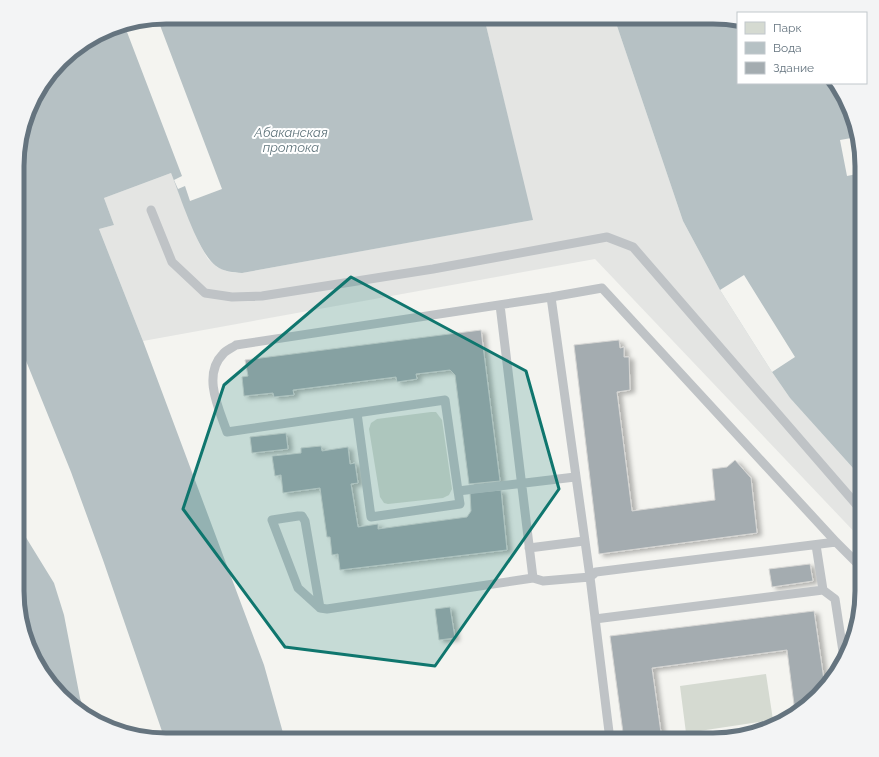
<svg xmlns="http://www.w3.org/2000/svg" width="879" height="757" font-family="Raleway,sans-serif">
	<style>
		.built { fill: #e4e5e3 }
		.green { fill: #d5dad1 }
		.water { fill: #b6c1c4 }
		.pier { fill: #f4f4f0 }
		.building { fill: #a4acb0; stroke: #d5d5d3; filter: url(#shadow) }
		.lines { fill: none; stroke-linecap: round; stroke-linejoin: round }
		.service { stroke: #bfc3c6; stroke-width: 9 }
		.marked { fill: #0f766e; fill-opacity: 0.2; stroke: #0f766e; stroke-width: 3; stroke-linejoin: round }
		.labels { text-anchor: middle; dominant-baseline: central; stroke-width: 4; stroke-linejoin: round; paint-order: stroke }
		.water-label { font-size: 13px; font-style: italic; fill: #60757c; stroke: #fff }
		.rim { fill: none; stroke: #65747f; stroke-width: 5 }
	</style>
	<defs>
		<filter id="shadow"><feDropShadow dx="4.5" dy="2.5" stdDeviation="2" flood-color="#0004"/></filter>
	</defs>
	<rect width="100%" height="100%" fill="#f4f4f0"/>
	<path class="built" d="M484,17H614L683,221L720,290L772,372L790,398L862,478V540L595,259L143,341L99,229L114,225L104,198L171,173L199,243L208,259L217,267L229,272L242,273L532,220Z"/>
	<path class="green" d="M431,412H436L442,420L452,489L449,495L443,498L388,504L384,503L380,497L369,429L371,423L377,419Z
		M766,674L773,720L686,733L680,686Z"/>
	<path class="water" d="M166,17H484L533,220L242,273C233,272 224,272 216,266C198,253 180,195 171,173L104,198L114,225L99,229L143,341L264,665L285,740H165L103,560L71,472L18,341V146L37,92L68,54L118,25Z
		M614,17H723L738,21V83H833L851,109L862,156V478L790,398L772,372L720,290L683,221Z
		M18,518L22,531L54,583L64,615L80,698L85,713L60,696L28,648L17,601Z"/>
	<path class="pier" d="M295,17H318L297,24Z
		M158,20L222,189L190,201L185,186L178,189L174,180L182,176L127,32Z
		M857,137L862,156V173L847,176L840,140Z
		M744,275L795,357L772,372L720,290Z"/>
	<path class="building" d="M481,330L500,481L469,484L455,375L450,370L416,374L417,379L397,382L396,377L293,390L294,395L274,397L273,393L244,396L242,377L248,376L245,360Z
		M619,340L620,348L624,347V357H629L630,390L617,392L632,511L715,500L712,469L727,467L735,460L751,478L757,533L599,554L574,345Z
		M286,433L288,449L252,453L250,437Z
		M321,446L322,451L348,447L350,464L355,463L358,483L351,484L358,527L378,524V529L467,517L471,511L470,493L501,490L507,550L340,570L338,554L332,555L330,537H327L320,488L283,493L281,475L275,476L272,456L301,453V448Z
		M810,564L813,581L772,587L769,569Z
		M450,607L455,638L439,640L435,609Z
		M814,611L825,687L818,697L795,712L787,650L652,668L662,740H624L610,636Z"/>
	<g class="lines">
		<path class="service" d="M151,210L172,262L205,293L232,297L262,296L433,269L607,237L633,247L862,511
			M551,297L590,577L610,740
			M500,305L533,578
			M357,413L371,517L460,504L458,491
			M575,477L458,491L445,400L227,432C219,409 202,375 223,354C226,350 232,348 236,345L551,297L602,288L836,542L862,568
			M816,545L823,590
			M529,548L584,541
			M320,608L305,521L302,516H298L272,520L298,588L320,608L327,609L533,578L543,581L590,577L596,572L836,542
			M595,619L823,590L835,599L844,658"/>
	</g>
	<path class="marked" d="M351,277L526,371L559,489L435,666L285,647L183,509L224,385Z"/>
	<g class="labels">
		<g class="water-label">
			<text x="291" y="132">Абаканская<tspan x="291" dy="15">протока</tspan></text>
		</g>
	</g>
	<path d="M0 0H879V757H0ZM166 24H713A142 142 0 0 1 855 166V591A142 142 0 0 1 713 733H166A142 142 0 0 1 24 591V166A142 142 0 0 1 166 24Z" fill="#f3f4f5" fill-rule="evenodd"/>
	<path class="rim" d="M166 24H713A142 142 0 0 1 855 166V591A142 142 0 0 1 713 733H166A142 142 0 0 1 24 591V166A142 142 0 0 1 166 24Z"/>
	<rect x="737" y="12" width="130" height="72" fill="#ffffff" stroke="#c1c7cc"/>
	<rect x="745" y="22" width="20" height="12" fill="#d5dad1" stroke="#c1c7cc"/>
	<text x="773" y="32" font-size="12" fill="#65747f">Парк</text>
	<rect x="745" y="42" width="20" height="12" fill="#b6c1c4" stroke="#c1c7cc"/>
	<text x="773" y="52" font-size="12" fill="#65747f">Вода</text>
	<rect x="745" y="62" width="20" height="12" fill="#a4acb0" stroke="#c1c7cc"/>
	<text x="773" y="72" font-size="12" fill="#65747f">Здание</text>
</svg>
